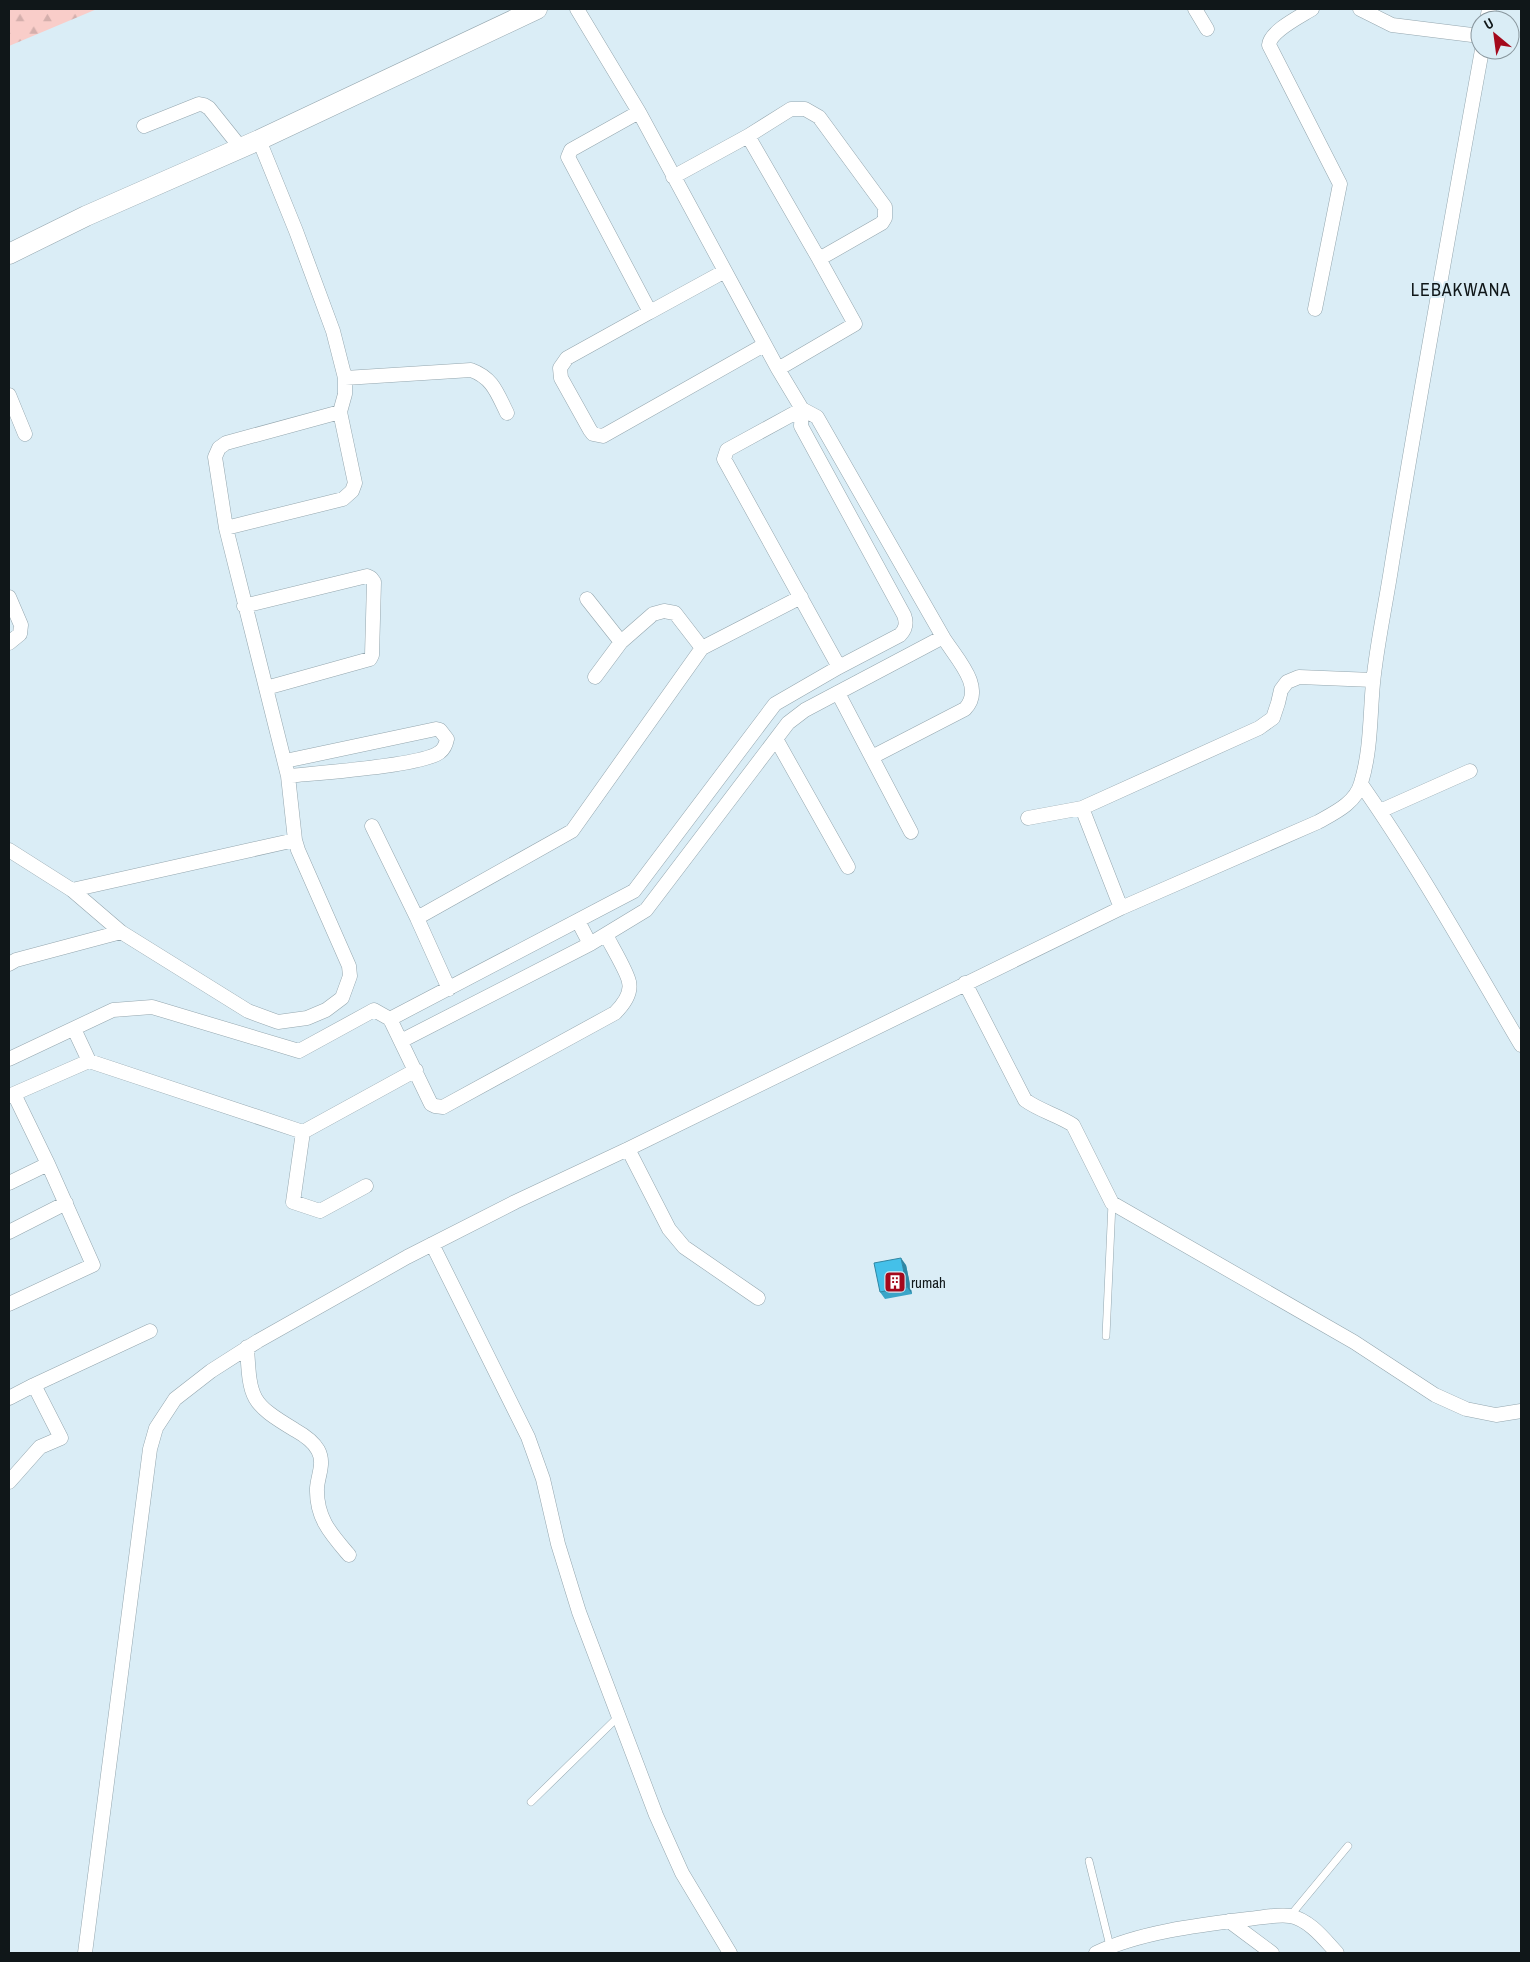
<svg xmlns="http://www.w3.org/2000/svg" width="1530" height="1962" font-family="'Archivo Narrow',sans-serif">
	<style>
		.forest { fill: url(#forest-firs) }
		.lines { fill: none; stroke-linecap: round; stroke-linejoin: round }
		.lane-casing { stroke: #94a6ae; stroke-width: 8 }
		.street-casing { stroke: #94a6ae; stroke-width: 15 }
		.secondary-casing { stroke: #94a6ae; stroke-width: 21 }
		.lane { stroke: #fff; stroke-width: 7 }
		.street { stroke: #fff; stroke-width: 14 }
		.secondary { stroke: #fff; stroke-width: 20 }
		.wall { fill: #3aa5c8 }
		.shaded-wall { fill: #3086a3 }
		.building { fill: #44c0e9; stroke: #3086a3 }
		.labels { text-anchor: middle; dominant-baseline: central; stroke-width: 4; stroke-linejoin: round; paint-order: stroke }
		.poi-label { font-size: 15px; fill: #101719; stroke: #daedf6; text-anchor: start }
		.quarter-label { font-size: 18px; letter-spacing: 1px; fill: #101719; stroke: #daedf6 }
	</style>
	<defs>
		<pattern id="forest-firs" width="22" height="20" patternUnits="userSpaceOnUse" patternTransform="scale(1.25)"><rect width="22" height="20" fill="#f9cdc9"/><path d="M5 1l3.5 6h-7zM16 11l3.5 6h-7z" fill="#d4afac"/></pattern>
	</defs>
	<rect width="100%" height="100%" fill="#daedf6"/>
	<path class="forest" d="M9,9H97L9,46Z"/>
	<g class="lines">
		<g class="lane-casing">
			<path id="lane" d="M1106,1336L1112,1203
				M531,1802L618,1717
				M1089,1861L1110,1946
				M1290,1916L1348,1846"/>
		</g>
		<g class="street-casing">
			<path id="street" d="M1195,9L1207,29
				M1312,9C1301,16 1270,31 1269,45L1340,184L1315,309
				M1360,9L1392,25L1480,36
				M1487,20L1489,9
				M639,112L571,150L568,157L650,312L567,358L560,368L561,378L590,430L593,434L603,436L764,345
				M144,126L199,104L204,105L209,108L241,148
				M748,136L819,259
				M673,177L748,136L791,109H805L819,117L885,207V218L882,223L819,259L855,324L778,369
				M650,312L725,271
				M345,378L471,370C493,378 497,393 507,413
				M9,395L25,434
				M802,409L727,450L724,459L839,667
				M226,528L343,499L352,491L355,483L340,412L345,394V378L333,331L296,231L259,140
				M9,597L21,625L20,634L9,643
				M587,599L621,642
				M244,606L367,576L371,578L374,582L372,655L370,659L266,688
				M595,677L621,642L653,614L664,611L675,613L702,648
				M838,693L911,832
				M776,739L848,867
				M872,757L965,709C986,687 955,657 943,637
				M285,761L436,729L440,730L447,739C446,744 444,749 440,752C423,766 316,773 288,776
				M1361,784C1419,867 1469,957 1521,1045
				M1082,808L1121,908
				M1380,811L1470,771
				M1028,818L1082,808L1259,728L1273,718L1278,703L1281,690L1287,682L1299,677L1373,680
				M372,826L417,918L449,989
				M9,850L72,890L121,932L248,1011L278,1022L307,1018L326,1010L342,998L350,976L349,966L298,850L295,840L288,776L226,528L215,457L219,448L226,443L340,412
				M72,890L295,840
				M417,918L572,831L702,648L801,597
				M578,921L590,944
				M9,964L16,960L121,932
				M965,983L1025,1100C1040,1111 1058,1115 1073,1125L1112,1203L1354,1342L1435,1395L1466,1409L1496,1415L1521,1411
				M390,1019L634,891L775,704L839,667L900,635C906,629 907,623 904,615L801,426L802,409
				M74,1029L89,1061
				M401,1041L590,944L646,910L788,723L805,710L943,637L817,417L802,409L778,369L639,112L577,9
				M9,1059L113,1010L152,1007L299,1051L374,1010L390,1019L431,1104L435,1106L443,1107L615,1013C623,1005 632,994 629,982C628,973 611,945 606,935
				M9,1096L89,1061L303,1132L416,1070
				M303,1132L293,1202L320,1211L366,1186
				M628,1149L669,1229L684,1247L758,1298
				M9,1183L48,1164
				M9,1232L66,1203
				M432,1244L528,1437L543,1479L558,1544L579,1612L656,1815L682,1873L730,1953
				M9,1304L93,1265L48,1164L14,1094
				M247,1347C250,1399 250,1403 295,1430C304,1435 313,1441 318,1450C325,1463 318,1475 317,1488C316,1518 331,1534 349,1555
				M34,1385L150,1331
				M9,1398L34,1385L61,1438L40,1447L9,1482
				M1229,1921L1272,1953
				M85,1953L150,1449L156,1428L175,1399L211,1371L258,1341L407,1257L515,1202L628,1149L1121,908L1318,822C1334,813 1356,803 1361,783C1371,751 1370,715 1373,683C1377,643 1386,603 1392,563C1420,392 1451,221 1482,50
				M1096,1953C1140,1932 1199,1925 1248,1919C1261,1918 1277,1914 1290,1916C1310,1920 1324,1939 1337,1953"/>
		</g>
		<g class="secondary-casing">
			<path id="secondary" d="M9,254L86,216L259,140L537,9"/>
		</g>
		<use href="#lane" class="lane"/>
		<use href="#street" class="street"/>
		<use href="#secondary" class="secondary"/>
	</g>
	<path class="wall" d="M906,1265L912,1294L885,1299L880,1292Z"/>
	<path class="shaded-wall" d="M901,1258L906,1265L912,1294L907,1287Z"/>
	<path class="building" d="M901,1258L907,1287L880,1292L874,1263Z"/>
	<defs>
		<g id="building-square" transform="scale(1.125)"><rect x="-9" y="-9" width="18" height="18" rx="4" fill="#a4091c" stroke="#daedf6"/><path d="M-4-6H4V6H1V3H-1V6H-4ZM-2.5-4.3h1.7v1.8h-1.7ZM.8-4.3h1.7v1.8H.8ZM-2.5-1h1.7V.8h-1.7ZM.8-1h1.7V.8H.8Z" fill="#fff"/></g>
	</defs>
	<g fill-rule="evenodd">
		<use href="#building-square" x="895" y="1282"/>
	</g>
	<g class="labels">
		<g class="poi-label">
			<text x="911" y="1282">rumah</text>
		</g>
		<g class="quarter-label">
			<text x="1461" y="289">LEBAKWANA</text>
		</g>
	</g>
	<rect width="1530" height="1962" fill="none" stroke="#101719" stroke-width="20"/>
	<g transform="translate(1495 35) rotate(331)"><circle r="24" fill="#daedf6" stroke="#89979e"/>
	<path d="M0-4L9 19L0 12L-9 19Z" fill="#a4091c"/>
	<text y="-8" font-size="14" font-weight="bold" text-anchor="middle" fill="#101719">U</text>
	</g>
</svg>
